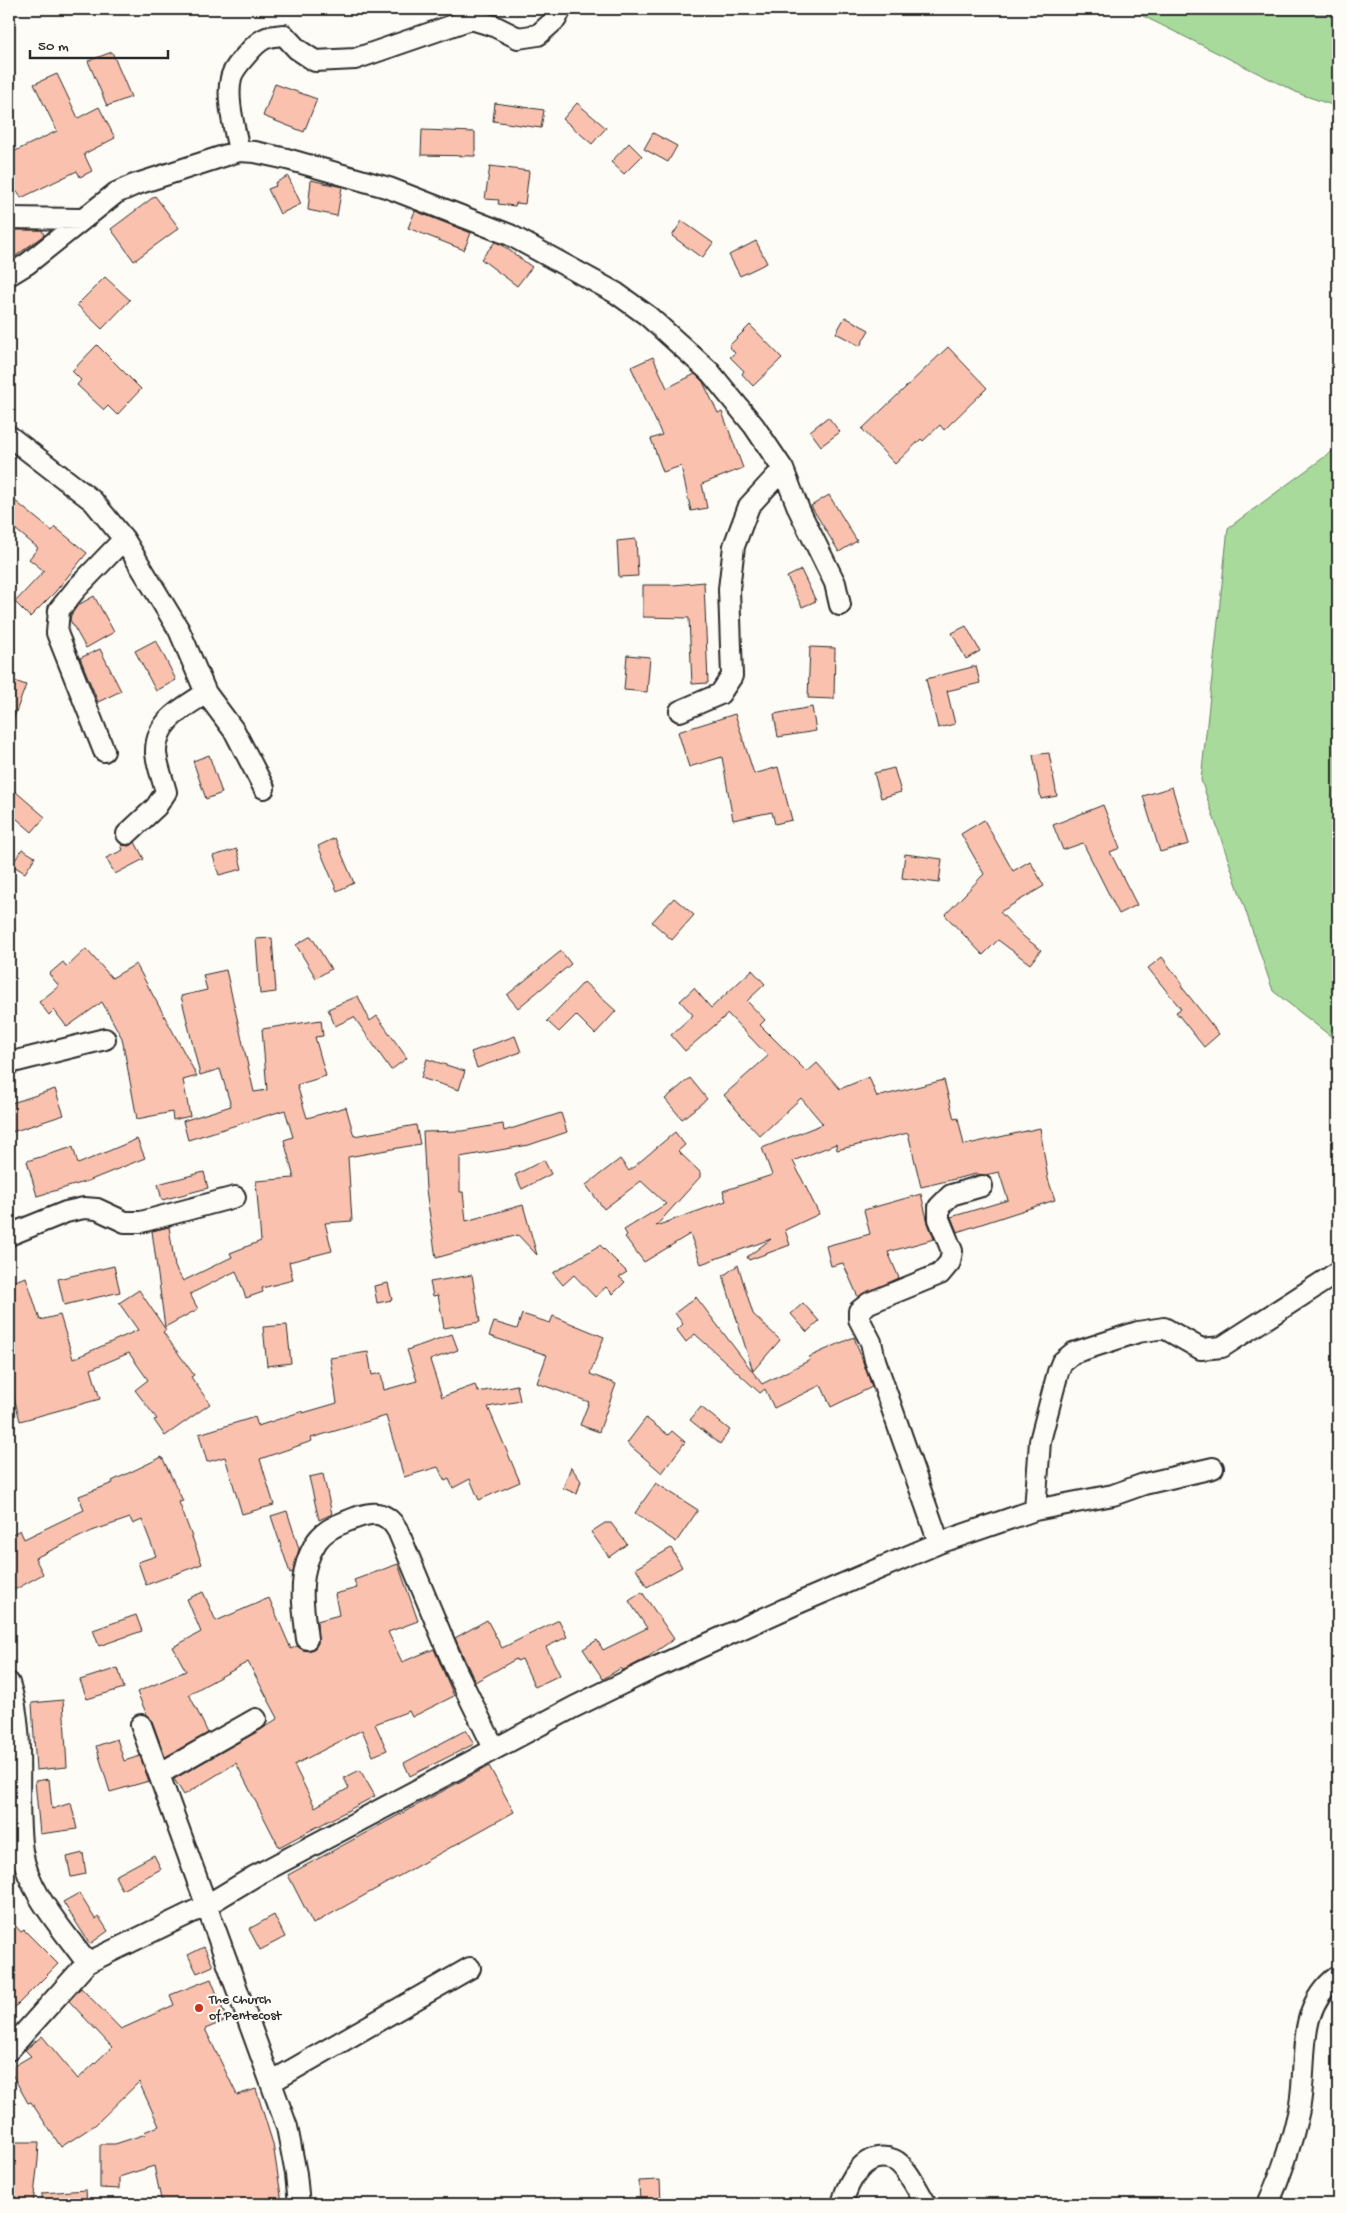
<svg xmlns="http://www.w3.org/2000/svg" width="1347" height="2213" font-family="'Gochi Hand',sans-serif">
	<style>
		.green { fill: #a7da9b; stroke: #698263 }
		.building { fill: #fac2ae; stroke: #2b2b2b }
		.lines { fill: none; stroke-linecap: round; stroke-linejoin: round }
		.minor-casing { stroke: #2b2b2b; stroke-width: 24 }
		.minor { stroke: #fdfcf7; stroke-width: 20 }
		.poi-dot { fill: #c8321e; stroke: #fdfcf7; stroke-width: 2 }
		.labels { text-anchor: middle; dominant-baseline: central; stroke-width: 4; stroke-linejoin: round; paint-order: stroke }
		.poi-label { font-size: 14px; fill: #2b2b2b; stroke: #fdfcf7; text-anchor: start }
	</style>
	<rect width="100%" height="100%" fill="#fdfcf7"/>
	<filter id="ink" filterUnits="userSpaceOnUse"><feTurbulence type="fractalNoise" baseFrequency=".02" numOctaves="2"/><feDisplacementMap in="SourceGraphic" scale="10" xChannelSelector="R" yChannelSelector="G"/><feConvolveMatrix kernelMatrix="1 2 1 2 8 2 1 2 1" color-interpolation-filters="sRGB"/></filter>
	<g filter="url(#ink)">
		<path class="green" d="M1129,9H1338V107L1300,94Z
			M1338,447V1042L1273,991L1201,780L1228,528Z"/>
		<path class="building" d="M112,52L131,97L107,106L88,61Z
			M57,74L78,118L99,107L115,138L84,154L92,171L80,177L77,171L21,198L18,192L9,196V154L57,131L34,84Z
			M275,84L317,99L304,132L263,116Z
			M495,103L544,110L541,128L493,121Z
			M577,103L606,128L592,144L563,119Z
			M422,130L475,132V156L421,155Z
			M653,133L677,146L668,162L644,149Z
			M629,143L642,156L624,174L611,162Z
			M490,166L529,171L525,204L516,203L515,206L498,204L499,200L485,199Z
			M288,176L301,204L280,214L268,189L276,186L275,183Z
			M311,180L342,187L337,216L308,210Z
			M155,196L179,228L134,261L111,229Z
			M415,211L471,233L464,250L408,228Z
			M682,221L713,243L702,258L672,236Z
			M9,230H42L44,235L9,261Z
			M756,241L767,263L740,276L729,255Z
			M495,242L502,245L532,267L517,286L481,259Z
			M105,277L130,300L102,329L77,305Z
			M845,317L869,330L860,346L836,333Z
			M750,325L782,358L753,386L742,374L744,371L730,357L735,353L729,346Z
			M97,345L141,389L117,415L108,406L104,410L77,385L81,380L72,371Z
			M948,347L987,388L944,430L940,425L923,441L921,439L895,464L862,429Z
			M653,357L667,388L695,374L703,382L718,413L722,412L743,468L702,484L707,508L691,511L681,466L663,472L651,439L662,435L631,367Z
			M828,417L840,432L821,446L810,431Z
			M829,495L857,541L839,552L811,506Z
			M9,496L52,531L55,527L87,553L55,592L30,617L15,602L44,571L29,559L38,548L9,524Z
			M636,539L638,576L619,577L617,541Z
			M801,570L816,601L802,607L787,577Z
			M704,582L708,683L692,684L689,618L643,617V585H674Z
			M94,596L114,632L86,648L70,620L71,615L78,605Z
			M966,626L980,651L966,659L952,633Z
			M156,640L176,680L156,691L135,651Z
			M810,647L835,648L834,699L808,698Z
			M100,649L121,691L98,702L80,658Z
			M627,655L650,657L647,692L624,690Z
			M976,666L980,683L947,691L955,724L938,728L926,679Z
			M9,679L26,685L10,728H9Z
			M812,707L816,731L778,737L774,714Z
			M735,714L754,774L778,767L792,820L775,824L772,812L733,820L722,757L689,767L678,732Z
			M1049,753L1057,796L1041,799L1033,755Z
			M209,755L222,793L206,799L193,761Z
			M894,768L901,792L881,798L874,773Z
			M9,786L45,817L32,832L9,812Z
			M1172,787L1189,844L1160,852L1143,796Z
			M1103,805L1120,848L1110,852L1137,905L1119,914L1083,843L1063,850L1053,825Z
			M984,820L1013,871L1030,861L1044,886L1000,912L1024,937L1041,950L1030,964L998,940L983,955L945,915L984,874L961,834Z
			M335,838L354,883L337,891L318,846Z
			M135,842L144,859L115,874L106,858L123,850L121,845L129,846Z
			M22,849L35,857L25,873L12,865Z
			M237,849L242,869L219,875L213,856Z
			M905,854L942,859L939,883L902,878Z
			M674,898L694,915L672,940L652,922Z
			M311,936L331,969L316,978L296,945Z
			M272,938L276,992L260,994L256,939Z
			M86,949L112,978L136,964L197,1076L183,1080L190,1116L173,1120L172,1112L137,1119L122,1038L102,1002L67,1027L54,1010L49,1015L39,1002L59,986L49,974L63,962L67,967Z
			M561,951L571,964L518,1008L507,995Z
			M1162,957L1183,985L1181,986L1219,1034L1204,1047L1176,1012L1181,1009L1148,968Z
			M226,970L254,1092L267,1090L262,1029L321,1020L323,1036L315,1037L326,1076L297,1085L307,1118L346,1107L354,1136L416,1125L420,1144L348,1157L352,1221L325,1223L332,1251L289,1262L293,1280L262,1288L263,1292L246,1298L236,1271L190,1294L198,1309L165,1327L152,1231L169,1227L175,1267L183,1281L232,1257L230,1253L261,1241L256,1181L294,1178L284,1140L293,1137L285,1110L188,1140L183,1121L231,1106L220,1069L200,1075L181,996L207,990L203,975Z
			M752,970L765,984L747,1001L765,1020L760,1025L807,1072L817,1063L840,1089L869,1077L877,1097L944,1080L954,1119L958,1118L964,1145L1040,1128L1048,1179L1055,1200L957,1232L951,1217L1008,1200L999,1172L985,1175L976,1174L921,1187L908,1133L837,1150L836,1144L793,1161L819,1214L785,1230L790,1245L749,1260L747,1257L771,1239L701,1264L690,1234L644,1262L625,1237L627,1235L624,1230L666,1204L641,1181L604,1209L586,1185L620,1159L629,1171L675,1132L685,1145L678,1151L700,1172V1177L656,1226L726,1201L723,1191L772,1175L762,1148L823,1124L801,1098L760,1136L747,1122L724,1095L768,1056L728,1014L685,1051L671,1035L693,1015L680,1001L694,988L711,1008Z
			M584,982L616,1011L595,1034L576,1015L559,1032L547,1021Z
			M358,996L370,1021L377,1016L407,1058L391,1070L354,1017L335,1026L328,1009Z
			M515,1036L521,1052L477,1068L471,1052Z
			M427,1059L465,1071L459,1090L421,1078Z
			M690,1078L707,1099L682,1119L665,1099Z
			M55,1089L64,1115L9,1133V1104Z
			M561,1113L567,1132L529,1145L460,1157V1192H463L466,1221L523,1205L537,1255L518,1235L436,1258L426,1190L423,1132L462,1131L503,1124L504,1131Z
			M137,1139L145,1158L88,1181L37,1196L27,1161L73,1147L78,1164Z
			M544,1160L551,1174L522,1189L515,1175Z
			M204,1172L208,1188L162,1200L158,1184Z
			M921,1194L928,1223L934,1239L888,1252L899,1278L858,1297L843,1263L831,1266L826,1246L870,1234L864,1210Z
			M600,1245L627,1272L619,1277L625,1282L613,1294L606,1287L595,1297L574,1275L563,1285L553,1273Z
			M738,1265L753,1314L780,1340L753,1371L723,1276Z
			M114,1266L120,1292L64,1305L58,1279Z
			M472,1275L480,1322L444,1328L438,1295L433,1296L430,1282Z
			M26,1277L40,1320L60,1315L73,1359L138,1330L119,1303L139,1290L166,1330L163,1332L194,1375L191,1377L210,1404L165,1436L154,1420L157,1419L135,1390L148,1380L129,1353L91,1369L100,1399L20,1421L9,1377V1283Z
			M388,1283L392,1300L377,1303L374,1286Z
			M696,1297L762,1384L810,1360L809,1357L854,1337L872,1387L831,1407L821,1385L774,1408L765,1389L760,1393L695,1334L686,1342L677,1330L683,1324L675,1313Z
			M803,1303L819,1321L807,1332L791,1314Z
			M522,1314L550,1323L553,1316L604,1337L590,1374L616,1384L599,1432L580,1425L589,1402L537,1383L547,1355L489,1336L494,1322L517,1329Z
			M287,1325L291,1363L267,1366L263,1327Z
			M452,1334L458,1350L430,1360L442,1397L475,1385L478,1392L517,1385L520,1401L488,1407L520,1482L479,1500L470,1479L453,1488L449,1479L445,1481L438,1467L404,1477L386,1416L311,1438L312,1441L260,1459L274,1505L242,1514L225,1457L207,1462L199,1434L255,1417L258,1426L303,1411V1413L337,1403L330,1358L368,1352L372,1375L381,1373L384,1390L417,1381L407,1350Z
			M701,1407L730,1430L720,1444L690,1420Z
			M646,1418L668,1435L672,1431L685,1442L662,1473L627,1443Z
			M162,1457L183,1501L179,1502L202,1564L146,1585L138,1562L156,1556L142,1520L133,1524L130,1518L92,1531L35,1558L43,1574L9,1593V1536L20,1530L24,1539L84,1510L79,1496L113,1483L112,1481Z
			M571,1467L581,1481L577,1494L563,1488Z
			M323,1474L332,1514L319,1520L309,1477Z
			M656,1483L698,1510L676,1542L635,1513Z
			M287,1511L299,1549L293,1572L290,1573L271,1516Z
			M605,1523H611L627,1544L609,1557L591,1532Z
			M671,1548L682,1567L647,1587L636,1568Z
			M398,1564L418,1621L388,1632L402,1662L434,1649L454,1696L412,1717L409,1711L375,1724L387,1750L373,1756L362,1730L294,1765L315,1807L349,1788L344,1778L360,1770L375,1796L279,1847L236,1763L184,1795L174,1779L262,1729L278,1718L248,1662L189,1694L208,1733L165,1757L152,1721L147,1715L137,1692L186,1671L173,1647L201,1632L187,1599L203,1592L216,1621L269,1598L291,1649L297,1646L303,1650L309,1651L315,1648L318,1643L317,1621L339,1615L335,1594L357,1588L354,1580Z
			M642,1592L674,1639L645,1659L622,1671L621,1668L603,1679L583,1649L597,1640L603,1650L647,1628L629,1601Z
			M136,1615L142,1631L99,1646L93,1630Z
			M487,1620L502,1648L559,1620L567,1637L546,1647L560,1675L535,1687L522,1659L517,1661L516,1659L475,1682L455,1638Z
			M118,1668L124,1688L87,1699L80,1680Z
			M63,1700L67,1767L36,1770L32,1703Z
			M466,1730L474,1744L410,1776L404,1763Z
			M117,1739L124,1761L140,1756L149,1781L110,1792L96,1746Z
			M489,1766L514,1812L313,1924L288,1875Z
			M49,1779L52,1809L71,1803L77,1829L40,1834L35,1781Z
			M83,1853L86,1874L71,1877L67,1857Z
			M154,1855L161,1869L122,1890L115,1876Z
			M79,1893L95,1919L99,1917L108,1931L90,1944L63,1902Z
			M274,1915L285,1937L260,1950L249,1929Z
			M9,1919L21,1932L24,1930L58,1964L9,2013Z
			M204,1947L213,1966L197,1973L188,1955Z
			M211,1979L227,2020L205,2029L237,2095L256,2089L273,2144L282,2202L271,2204H162L154,2166L119,2177V2189L100,2188V2144H115L146,2134L144,2132L159,2126L139,2082L95,2125L61,2147L31,2102L28,2103L9,2069L31,2056L25,2050L42,2036L78,2079L112,2047L69,2001L81,1988L121,2029L174,2005L170,1995Z
			M9,2142H39L38,2160L33,2204H9Z
			M660,2180L661,2204H640L639,2181Z
			M86,2190L87,2204H42V2193Z"/>
		<g class="lines">
			<g class="minor-casing">
				<path id="minor" d="M239,151C235,129 226,101 231,78C233,69 242,60 248,53C260,39 266,36 284,35L297,49L315,61L355,59L471,19L494,26L518,38L538,35L556,19L561,9
					M9,218L82,219
					M9,275L27,264L116,193L134,185L239,151L255,152L287,159L389,188L510,235L616,293L648,316L710,372L754,426L783,469
					M9,436L93,501L124,539L179,630L206,693L235,732L264,788
					M680,711L720,694L732,676L729,589L734,546L749,506L783,469L799,510L835,583L840,605
					M104,751L57,633L59,610L76,589L124,539
					M127,834L156,807L166,792C163,780 157,765 156,753C155,721 183,708 206,693
					M9,1063L105,1039
					M9,1235L66,1212L84,1208L97,1209L125,1222H141L235,1197
					M1035,1510L1113,1495L1144,1484L1213,1468
					M939,1543L875,1360L871,1342L859,1319V1311L869,1303L940,1274L950,1262L952,1251L939,1219V1207L951,1195L982,1186
					M307,1639C304,1614 299,1588 307,1562C309,1556 313,1547 317,1541C324,1531 334,1526 345,1522C367,1513 384,1506 398,1531L455,1668L494,1748
					M9,1683C27,1736 14,1796 22,1851C28,1893 63,1929 87,1963
					M141,1725L287,2127L296,2174L299,2204
					M159,1774L256,1719
					M9,2050L87,1963L207,1905L255,1876L574,1707L652,1669L796,1604L939,1543L1035,1510L1040,1441L1058,1372L1062,1362L1073,1353L1138,1332L1164,1328L1201,1349L1222,1347L1338,1272
					M271,2082L470,1968
					M842,2204C848,2181 865,2148 894,2160C906,2165 919,2193 926,2204
					M1268,2204C1281,2175 1291,2145 1298,2114C1310,2065 1292,2010 1338,1976"/>
			</g>
			<use href="#minor" class="minor"/>
		</g>
	</g>
	<circle class="poi-dot" cx="199" cy="2008" r="5"/>
	<g class="labels">
		<g class="poi-label">
			<text x="209" y="2000">The Church<tspan x="209" dy="16">of Pentecost</tspan></text>
		</g>
	</g>
	<rect width="1347" height="2213" fill="none" stroke="#fdfcf7" stroke-width="30"/>
	<rect x="15" y="15" width="1317" height="2183" fill="none" stroke="#2b2b2b" stroke-width="2" filter="url(#ink)"/>
	<path d="M30 50v8h138v-8" fill="none" stroke="#2b2b2b" stroke-width="2.5"/>
	<text x="38" y="50" font-size="15" fill="#2b2b2b" stroke="#fdfcf7" stroke-width="4" paint-order="stroke">50 m</text>
</svg>
